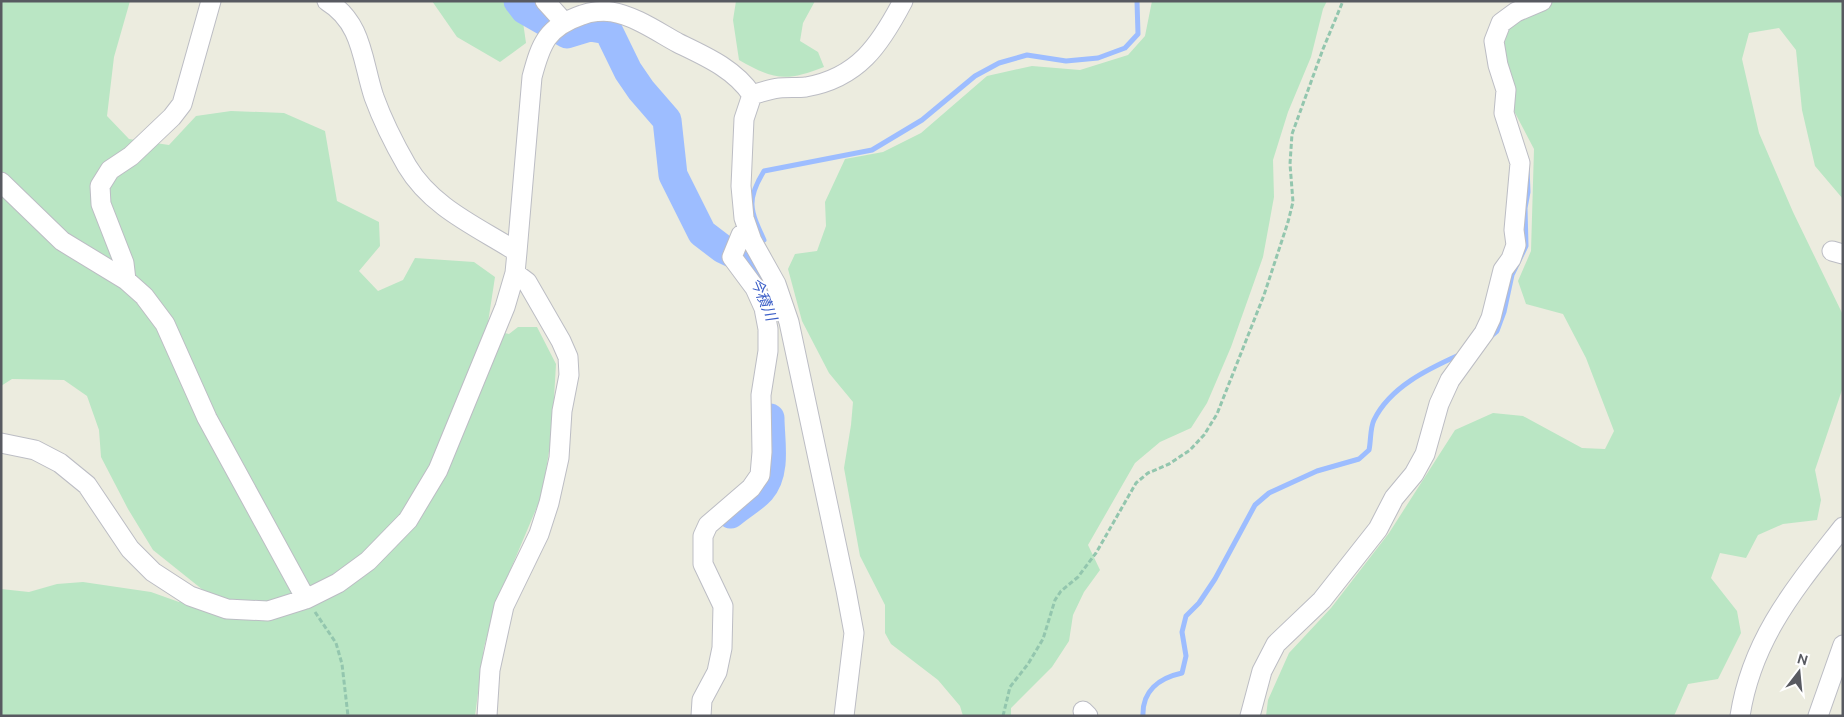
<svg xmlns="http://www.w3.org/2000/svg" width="1844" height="717" font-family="Ubuntu,'Noto Sans JP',sans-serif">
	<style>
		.green { fill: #bae6c4 }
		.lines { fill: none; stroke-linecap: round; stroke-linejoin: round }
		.stream { stroke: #9dbdff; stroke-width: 5 }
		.river { stroke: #9dbdff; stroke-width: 29 }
		.minor-casing { stroke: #bcbdc4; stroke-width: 21 }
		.path { stroke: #93c6ae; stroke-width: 3; stroke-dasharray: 5 2.5; stroke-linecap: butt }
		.minor { stroke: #fff; stroke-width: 19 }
		.labels { text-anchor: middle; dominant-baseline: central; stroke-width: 4; stroke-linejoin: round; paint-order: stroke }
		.water-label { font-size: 15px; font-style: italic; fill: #3b5ec7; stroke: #fff }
	</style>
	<rect width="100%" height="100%" fill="#ececdf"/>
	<path class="green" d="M1,1H130L114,57L107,116L129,139L169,145L196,116L231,111L284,113L325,131L337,201L379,222L380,246L359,271L378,291L403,280L415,258L474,262L495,277L487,329L509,334L518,327H537L556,364L552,433L542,495L496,604L484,647L475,716H1V589L29,592L57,584L83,582L151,592L179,602L203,590L153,550L128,509L101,457L99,430L87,396L64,380L12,379L1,386Z
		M432,1H515L521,8L526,43L500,62L457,37Z
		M736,1H815L803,23L800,41L818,52L824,67C786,82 774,80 739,60L733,20Z
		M1152,1H1327L1323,9L1311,57L1288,112L1273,160L1274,197L1263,257L1231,347L1207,403L1191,428L1160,442L1135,463L1088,545L1100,570L1084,592L1073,615L1069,641L1052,667L1011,708V716H963L960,706L938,680L891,644L885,633V605L860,556L844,468L851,425L853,402L829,373L802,321L788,269L795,254L817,251L826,226L825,202L845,159L883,152L921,133L987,76L1032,66L1080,70L1128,55L1145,36Z
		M1554,1H1843V199L1815,166L1802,110L1796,50L1779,28L1749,33L1742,59L1759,133L1793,212L1843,315V387L1815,470L1821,500L1817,520L1783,524L1758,535L1746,558L1720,553L1711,578L1737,611L1741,633L1718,679L1688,684L1674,716H1266L1268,700L1289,653L1331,608L1389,533L1455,430L1493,413L1523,416L1582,448L1605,449L1614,431L1586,358L1563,314L1526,304L1518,281L1531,251L1534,149L1513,109L1503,52L1507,30L1529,14Z"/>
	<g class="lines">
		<path class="stream" d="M758,243L764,240C750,210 746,200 764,171L872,150L922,120L975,76L999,63L1027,55L1066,61L1098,58L1125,48L1138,34L1137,1
			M744,259V250L748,248
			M1490,337L1497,331L1504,312L1512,275L1526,246L1525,208L1528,192L1527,167
			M1143,716C1142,691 1159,678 1182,673L1186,656L1182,632L1186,616L1199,603L1215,579L1255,505L1269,493L1317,471L1359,459L1369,450C1371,441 1370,428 1374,420C1390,387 1428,369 1459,355"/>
		<path class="river" d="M518,1L525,10L567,34L590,27L608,30L628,71L641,90L667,120L673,175L702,233L723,249L744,259L755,274
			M731,514C740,506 753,499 761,490C777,472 770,440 770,418"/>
		<g class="minor-casing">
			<path id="minor" d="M327,1C363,23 362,61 374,97C382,119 396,147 407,166C432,208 478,227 517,252
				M545,1L564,22
				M752,95L744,119L741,186L744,218L752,241L776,284L789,322L846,590L854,633L844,716
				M752,95C761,92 770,89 779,88C788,87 797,88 806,87C858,78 880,45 903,1
				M1,182L62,241L126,280L144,296L165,324L207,418L306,599
				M1832,251L1843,254
				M126,280L124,263L101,204L100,186L110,170L131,156L172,117L182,104L211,1
				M1,443L35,450L60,463L87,485L130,549L153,572L190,596L227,609L268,611L306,599L338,583L368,561L408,520L438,470L505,307L515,273L517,252L532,77C541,43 547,27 582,15C590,12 603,10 612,12C635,16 658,32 678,43C705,56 735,69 752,95
				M1083,711L1088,716
				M487,716L490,670L504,606L539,534L549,503L559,458L562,411L569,375L568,357L561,341L527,282L515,273
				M701,716L702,700L717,672L722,648L723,606L703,564V536L708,525L751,488L760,475L762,452L761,395L768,351V329L764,308L755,288L732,257L741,235L748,230
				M1250,716L1262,671L1276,644L1322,600L1378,529L1394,498L1414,474L1425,454L1439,404L1450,380L1484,333L1491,318L1503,270L1511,259L1516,245L1514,230L1520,163L1504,113L1506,90L1498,65L1494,41L1501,23L1516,12L1542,1
				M1740,716C1752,638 1796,587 1843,527
				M1818,716L1843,645"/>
		</g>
		<path class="path" d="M315,612L336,643L342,664L348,716
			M1003,716L1010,687L1028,664L1043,639L1055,600L1061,591L1078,577L1096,553L1136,483L1148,473L1169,464L1190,450L1204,435L1217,414L1264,295L1288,222L1293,202L1290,164L1292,134L1323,49L1343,1"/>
		<use href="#minor" class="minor"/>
	</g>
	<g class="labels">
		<g class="water-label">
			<text transform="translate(764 299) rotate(68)">今積川</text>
		</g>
	</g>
	<rect width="1844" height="717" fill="none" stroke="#585a61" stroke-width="5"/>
	<g transform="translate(1799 672) rotate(16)" stroke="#ffffff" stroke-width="4" paint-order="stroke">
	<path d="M0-4L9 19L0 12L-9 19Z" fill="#585a61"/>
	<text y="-8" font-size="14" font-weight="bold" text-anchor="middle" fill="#585a61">N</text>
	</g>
</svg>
